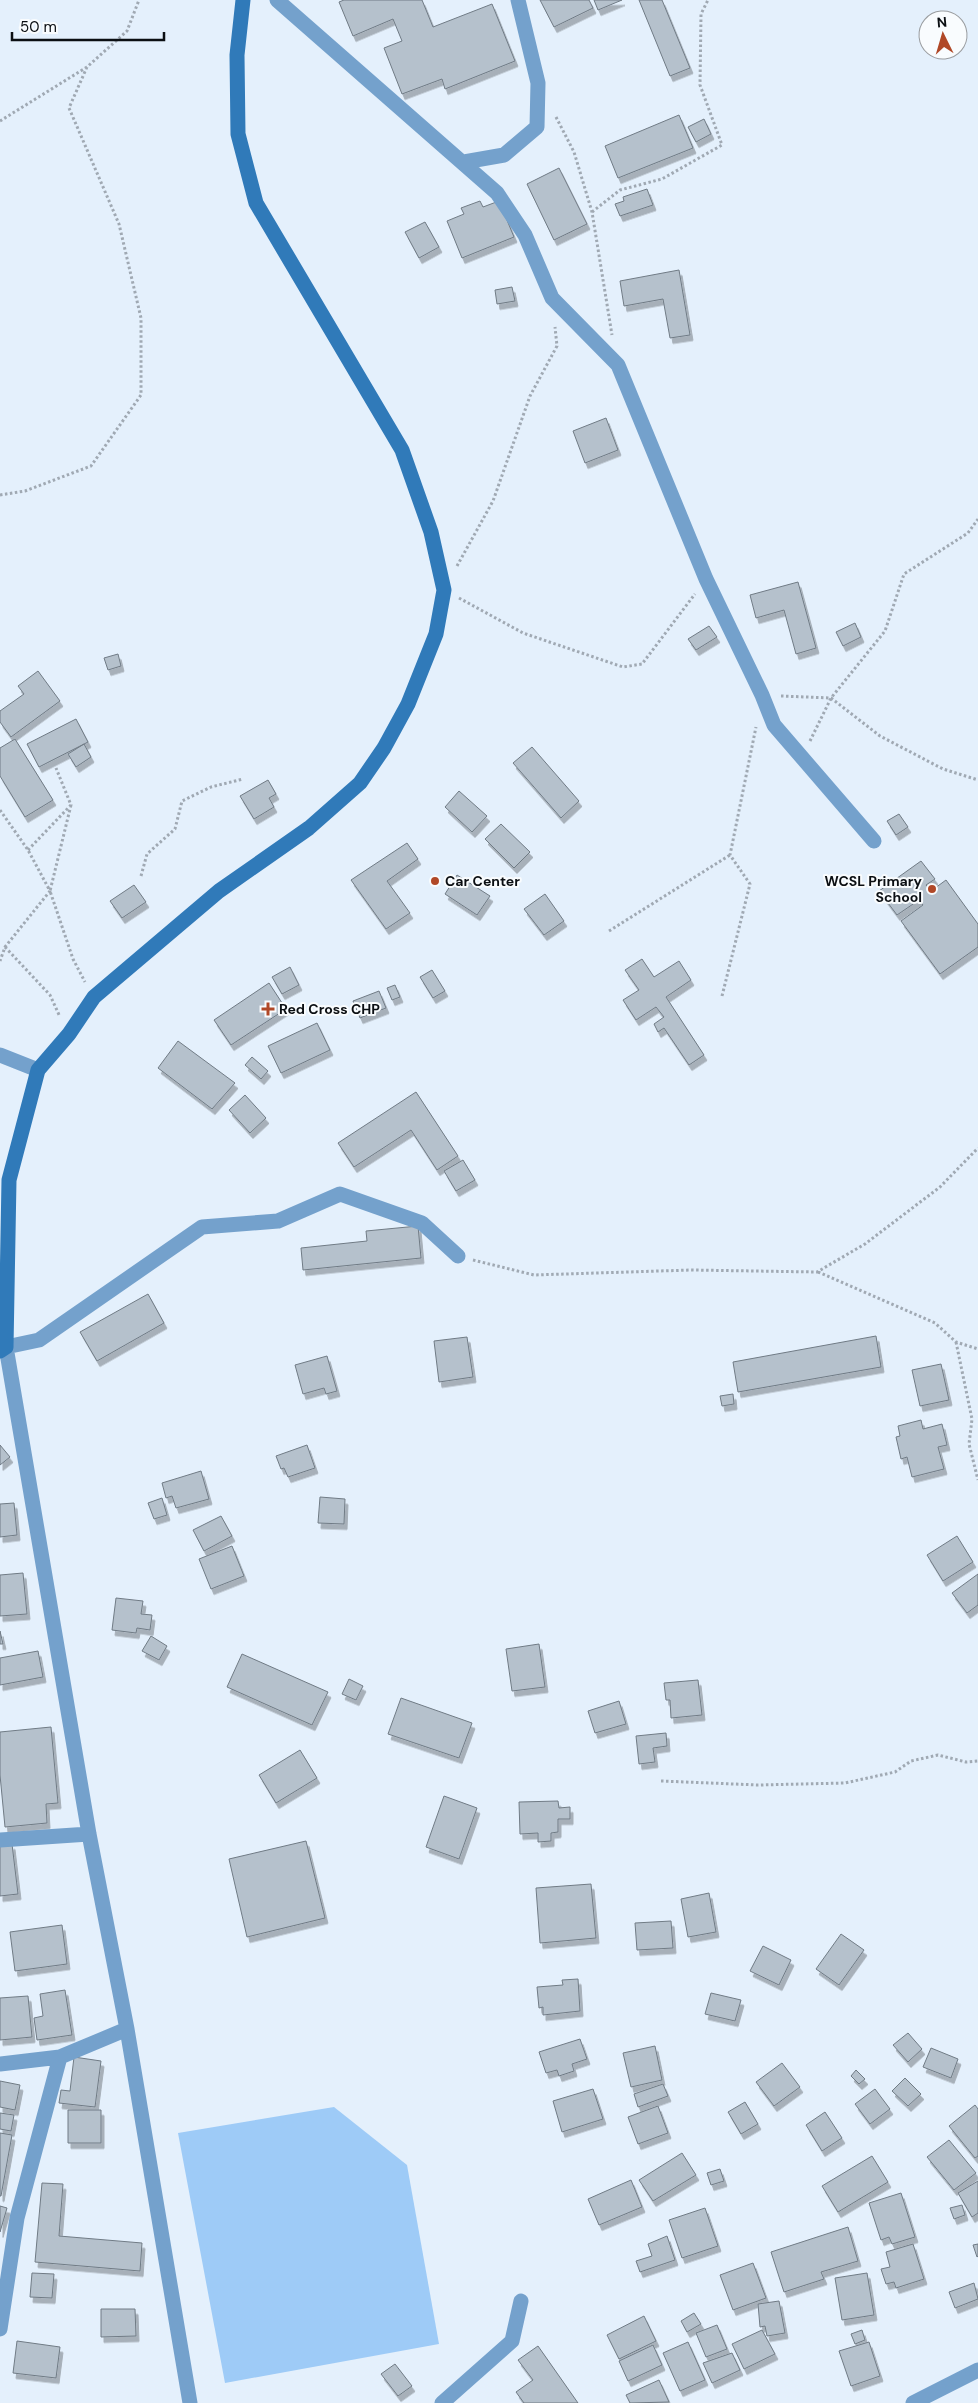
<svg xmlns="http://www.w3.org/2000/svg" width="978" height="2403" font-family="'DM Sans',sans-serif">
	<style>
		.green { fill: #9ecbf7 }
		.building { fill: #b5c1cc; stroke: #707b85; filter: url(#shadow) }
		.lines { fill: none; stroke-linecap: round; stroke-linejoin: round }
		.path { stroke: #a0a9b3; stroke-width: 3; stroke-dasharray: 2.5 2.5; stroke-linecap: butt }
		.street { stroke: #74a1cc; stroke-width: 15 }
		.secondary { stroke: #307ab9; stroke-width: 15 }
		.poi-dot { fill: #b04827; stroke: #f9fcfe; stroke-width: 2 }
		.labels { text-anchor: middle; dominant-baseline: central; stroke-width: 4; stroke-linejoin: round; paint-order: stroke }
		.poi-label { font-size: 14px; font-weight: bold; fill: #0b0f13; stroke: #f9fcfe; text-anchor: start }
	</style>
	<defs>
		<filter id="shadow"><feDropShadow dx="3" dy="5.5" stdDeviation="0" flood-color="#0004"/></filter>
	</defs>
	<rect width="100%" height="100%" fill="#e4f0fc"/>
	<path class="green" d="M334,2107L407,2165L439,2344L225,2383L178,2133Z"/>
	<path class="building" d="M344,0H422L433,27L492,4L515,61L445,89L442,79L402,94L384,48L402,41L393,19L353,36L339,2Z
		M540,0H589L593,8L554,27Z
		M594,0H622L598,10Z
		M639,0H662L690,68L670,76Z
		M679,115L693,148L618,178L605,146Z
		M704,119L711,134L696,142L688,127Z
		M559,168L587,224L554,240L527,184Z
		M647,189L653,205L620,216L615,204L624,201L623,197Z
		M480,201L483,207L499,201L514,237L462,258L447,221L464,214L461,208Z
		M425,222L439,247L419,258L405,232Z
		M679,270L690,335L670,338L663,299L624,306L620,281Z
		M512,287L515,301L497,304L495,290Z
		M606,418L618,450L585,463L573,431Z
		M798,582L816,648L796,654L784,610L756,618L750,595Z
		M855,623L861,637L843,646L836,632Z
		M709,626L717,637L696,650L688,639Z
		M118,654L121,666L108,670L104,658Z
		M38,671L60,701L11,737L0,722V711L24,694L18,686Z
		M76,719L88,742L39,767L27,744Z
		M15,739L53,800L25,817L0,776V748Z
		M84,744L91,757L76,767L68,754Z
		M532,747L579,801L561,818L513,763Z
		M268,780L276,794L269,798L274,807L254,819L240,796Z
		M459,791L487,816L472,832L445,807Z
		M899,814L908,827L896,835L887,821Z
		M501,824L530,852L514,868L485,839Z
		M407,843L418,859L387,881L410,913L386,929L351,880Z
		M921,861L935,879L926,885L931,891L946,880L978,924V947L940,974L901,921L923,905L919,900L897,915L879,891Z
		M457,875L490,896L477,915L445,894Z
		M134,885L146,902L122,918L110,901Z
		M545,894L564,921L544,935L524,909Z
		M642,959L654,977L679,961L691,980L666,997L704,1055L689,1065L664,1028L658,1032L654,1024L664,1017L656,1007L636,1020L623,1000L639,990L625,970Z
		M290,967L299,985L282,994L272,977Z
		M432,970L445,991L433,998L420,977Z
		M269,983L286,1009L231,1045L214,1020Z
		M395,985L400,997L392,1000L387,988Z
		M379,991L386,1008L360,1018L353,1001Z
		M317,1023L330,1050L281,1073L268,1046Z
		M178,1041L235,1083L212,1109L158,1068Z
		M252,1057L268,1071L261,1079L245,1065Z
		M416,1092L458,1156L437,1170L411,1130L354,1167L338,1143Z
		M245,1095L266,1118L250,1133L229,1110Z
		M463,1160L475,1180L456,1191L444,1171Z
		M418,1226L421,1258L303,1270L301,1248L367,1241L366,1231Z
		M148,1294L164,1323L97,1361L80,1332Z
		M876,1336L881,1367L738,1392L733,1362Z
		M467,1337L473,1377L439,1382L434,1341Z
		M327,1356L337,1391L326,1394L324,1388L303,1394L295,1365Z
		M941,1364L949,1400L920,1406L912,1370Z
		M733,1394L734,1404L722,1406L720,1396Z
		M921,1420L923,1429L942,1424L947,1445L938,1447L944,1469L912,1477L907,1457L901,1459L896,1437L900,1436L898,1426Z
		M0,1445L10,1457L0,1465Z
		M307,1445L315,1468L288,1477L284,1468L281,1469L276,1456Z
		M201,1471L209,1499L176,1508L172,1496L166,1498L162,1483Z
		M320,1497L345,1499L344,1524L318,1523Z
		M162,1498L167,1515L154,1519L148,1503Z
		M14,1503L17,1535L0,1537V1504Z
		M221,1516L232,1536L204,1551L193,1530Z
		M957,1536L973,1562L943,1581L927,1555Z
		M232,1546L244,1576L211,1589L199,1559Z
		M23,1573L27,1614L0,1616V1575Z
		M978,1574V1605L967,1613L952,1593Z
		M116,1598L143,1601L141,1614L152,1615L150,1630L137,1628L136,1633L112,1630Z
		M0,1631L3,1644H0Z
		M151,1636L167,1646L159,1660L142,1651Z
		M539,1644L545,1687L512,1691L506,1649Z
		M38,1651L43,1677L0,1685V1658Z
		M242,1654L328,1692L312,1725L227,1687Z
		M349,1679L363,1686L356,1700L342,1694Z
		M698,1680L702,1715L671,1718L670,1700H666L664,1683Z
		M401,1698L472,1723L459,1758L388,1734Z
		M619,1701L626,1724L595,1733L588,1711Z
		M51,1727L58,1803L46,1804L47,1823L5,1827L0,1775V1732Z
		M666,1733L667,1746L653,1748L655,1762L639,1764L636,1736Z
		M300,1750L317,1778L276,1803L259,1775Z
		M444,1796L477,1808L459,1859L426,1847Z
		M558,1801L559,1808L570,1807V1819H558V1832L551,1833V1841L538,1842V1833L520,1834L519,1802Z
		M306,1841L325,1918L247,1937L229,1859Z
		M12,1844L18,1894L0,1896V1846Z
		M591,1884L596,1938L540,1943L536,1888Z
		M709,1893L716,1932L688,1937L681,1899Z
		M671,1921L673,1948L637,1950L635,1923Z
		M62,1925L67,1964L15,1971L10,1932Z
		M841,1934L864,1950L839,1985L816,1969Z
		M763,1946L791,1960L779,1985L750,1971Z
		M578,1979L580,2011L543,2015V2007L539,2008L537,1987L563,1985L562,1980Z
		M65,1990L72,2035L37,2040L34,2018L43,2016L40,1994Z
		M711,1993L741,2000L735,2021L705,2014Z
		M28,1996L32,2037L0,2040V1998Z
		M908,2033L922,2049L908,2062L893,2045Z
		M580,2039L587,2059L572,2064L574,2071L559,2076L557,2070L546,2073L539,2052Z
		M655,2046L662,2080L631,2087L623,2053Z
		M931,2048L958,2059L951,2078L923,2067Z
		M74,2057L101,2061L95,2107L59,2103L61,2090L70,2091Z
		M782,2063L800,2087L774,2106L756,2082Z
		M856,2070L865,2079L859,2084L851,2076Z
		M905,2078L921,2094L908,2106L892,2091Z
		M0,2081L20,2085L15,2110L0,2107Z
		M663,2084L668,2096L638,2107L634,2094Z
		M593,2089L603,2119L562,2132L553,2101Z
		M875,2089L890,2109L870,2124L855,2104Z
		M745,2102L758,2124L741,2134L728,2112Z
		M975,2105L978,2109V2156L975,2158L949,2126Z
		M658,2106L668,2133L638,2144L628,2117Z
		M68,2110H101V2143H68Z
		M825,2112L842,2138L822,2151L806,2125Z
		M0,2113L14,2115L11,2131L0,2129Z
		M0,2133L12,2135L1,2196H0Z
		M949,2140L976,2173L954,2190L927,2157Z
		M682,2153L696,2175L653,2201L639,2180Z
		M872,2156L888,2182L838,2212L822,2186Z
		M720,2169L724,2181L711,2185L707,2173Z
		M631,2180L642,2207L599,2225L588,2199Z
		M978,2181V2213L972,2217L958,2193Z
		M42,2183L63,2184L59,2236L142,2243L140,2271L35,2262Z
		M901,2193L915,2237L892,2244L889,2237L881,2240L869,2203Z
		M962,2205L965,2215L954,2219L950,2208Z
		M0,2206L7,2208L0,2232Z
		M705,2208L718,2246L682,2258L669,2220Z
		M848,2227L858,2261L821,2272L824,2279L784,2292L771,2252Z
		M667,2236L675,2260L640,2272L636,2261L652,2256L648,2244Z
		M913,2244L924,2279L896,2288L894,2282L886,2284L881,2269L890,2267L886,2252Z
		M978,2244V2256L977,2257L973,2245Z
		M753,2263L766,2298L733,2310L720,2275Z
		M32,2273L54,2274L52,2298L30,2297Z
		M867,2273L874,2315L842,2320L835,2278Z
		M974,2283L978,2299L955,2308L949,2292Z
		M779,2301L785,2333L767,2336L765,2326L760,2327L758,2304Z
		M101,2309H135L136,2336L101,2337Z
		M694,2313L701,2324L687,2332L681,2321Z
		M644,2316L656,2341L619,2359L607,2335Z
		M717,2325L727,2349L706,2357L696,2333Z
		M762,2330L775,2354L744,2369L732,2344Z
		M862,2330L865,2340L855,2344L851,2334Z
		M17,2341L60,2347L56,2378L13,2373Z
		M688,2342L705,2380L680,2391L663,2353Z
		M869,2342L880,2376L851,2386L839,2351Z
		M653,2345L662,2365L628,2381L619,2361Z
		M538,2346L578,2403H524L516,2392L533,2380L518,2360Z
		M732,2353L740,2370L712,2383L703,2363Z
		M395,2364L412,2386L398,2396L381,2374Z
		M659,2380L669,2402L630,2403L626,2395Z"/>
	<g class="lines">
		<path class="path" d="M556,117L574,152L592,212L612,335
			M0,121L87,67L127,31L139,0
			M592,212L620,190L662,179L722,145L700,85L701,14L708,0
			M0,495L25,491L91,466L141,395V318L119,224L69,108L87,67
			M457,566L493,501L530,396L557,346L555,327
			M459,598L523,633L623,667L642,664L695,594
			M781,696L831,698L880,736L943,769L978,780
			M810,741L831,698L885,631L904,574L968,533L978,519
			M71,805L50,891L73,959L85,982
			M0,810L28,850L50,891L5,947L0,961
			M28,850L71,805L56,768
			M141,876L147,854L175,829L182,801L211,787L243,779
			M609,931L730,855
			M5,947L50,995L60,1017
			M722,996L750,884L730,855L756,727
			M473,1260L534,1275L691,1270L817,1272L865,1244L940,1187L978,1148
			M818,1272L935,1323L956,1342L978,1349
			M956,1342L972,1419L969,1444L978,1480
			M661,1781L758,1785L845,1783L895,1772L911,1761L938,1755L966,1762L978,1761"/>
		<path class="street" d="M277,0L497,193L525,235L552,298L618,365L706,579L762,695L774,725L874,841
			M464,162L504,155L537,127L538,83L518,0
			M0,1055L38,1070
			M0,1840L89,1834
			M0,2064L60,2057L127,2029
			M0,2329L17,2218L60,2057
			M190,2403L127,2029L89,1834L6,1347L39,1340L202,1227L278,1221L340,1194L422,1223L458,1256
			M442,2403L512,2341L521,2301
			M913,2403L978,2370"/>
		<path class="secondary" d="M0,1351L6,1347L9,1180L38,1070L69,1034L94,997L219,891L309,828L360,783L384,748L408,704L436,634L444,590L431,532L402,450L256,203L238,134L237,55L243,0"/>
	</g>
	<g class="poi-dot">
		<circle cx="435" cy="881" r="5"/>
		<circle cx="932" cy="889" r="5"/>
		<path d="M265.5 1001.5h5v5h5v5h-5v5h-5v-5h-5v-5h5z"/>
	</g>
	<g class="labels">
		<g class="poi-label">
			<text x="445" y="881">Car Center</text>
			<text x="922" y="881" text-anchor="end">WCSL Primary<tspan x="922" dy="16">School</tspan></text>
			<text x="279" y="1009">Red Cross CHP</text>
		</g>
	</g>
	<g transform="translate(943 35) rotate(355)"><circle r="24" fill="#f9fcfe" stroke="#9a9da0"/>
	<path d="M0-4L9 19L0 12L-9 19Z" fill="#b04827"/>
	<text y="-8" font-size="14" font-weight="bold" text-anchor="middle" fill="#0b0f13">N</text>
	</g>
	<path d="M12 32v8h152v-8" fill="none" stroke="#0b0f13" stroke-width="2.5"/>
	<text x="20" y="32" font-size="15" fill="#0b0f13" stroke="#f9fcfe" stroke-width="4" paint-order="stroke">50 m</text>
</svg>
